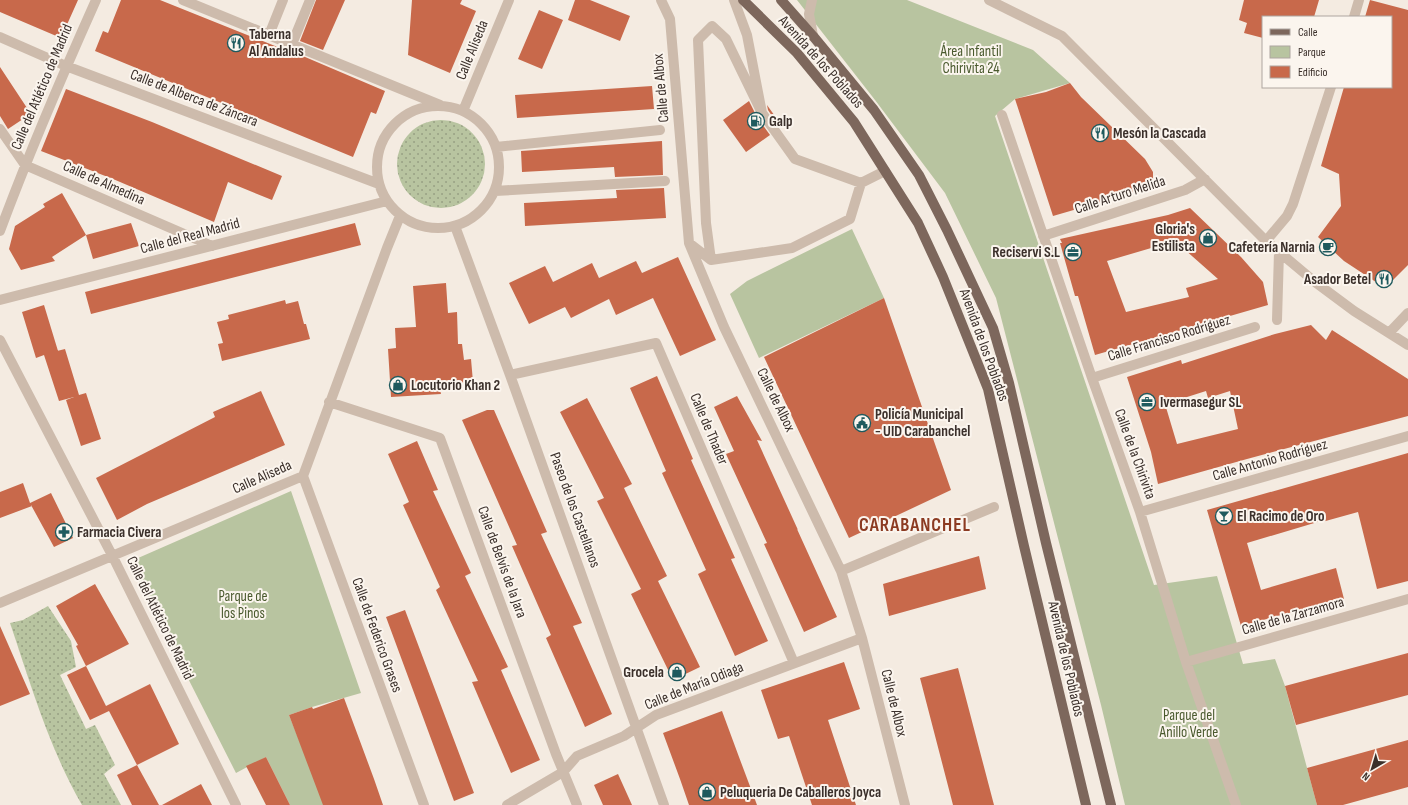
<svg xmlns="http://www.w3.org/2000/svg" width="1408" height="805" font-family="'Sofia Sans Condensed',sans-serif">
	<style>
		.green { fill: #b8c4a0 }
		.garden { fill: url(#garden-dots) }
		.building { fill: #c8694b; fill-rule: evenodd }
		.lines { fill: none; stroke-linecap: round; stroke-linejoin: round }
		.minor { stroke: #cdbbac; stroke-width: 10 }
		.major { stroke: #7d675c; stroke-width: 10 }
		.labels { text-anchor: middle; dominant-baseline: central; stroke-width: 4; stroke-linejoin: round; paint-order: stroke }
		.poi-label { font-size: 15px; font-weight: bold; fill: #3b302b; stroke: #fbf5ee; text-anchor: start }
		.street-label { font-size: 15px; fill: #3b302b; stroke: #fbf5ee }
		.park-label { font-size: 15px; fill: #4a5a2e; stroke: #fbf5ee }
		.district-label { font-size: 19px; font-weight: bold; letter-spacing: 1px; fill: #8c3b22; stroke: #fbf5ee }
	</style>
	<defs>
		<pattern id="garden-dots" width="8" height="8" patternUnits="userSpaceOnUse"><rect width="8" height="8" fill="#b8c4a0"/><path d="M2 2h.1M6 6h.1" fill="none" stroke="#97a083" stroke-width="1.8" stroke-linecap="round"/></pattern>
	</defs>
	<rect width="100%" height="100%" fill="#f4ebe1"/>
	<path class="green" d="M797,0H907L1033,50L1070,83L1015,99L995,116L1154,585L1217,576L1243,664L1275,659L1285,686L1317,805H1125L1101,705L996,298L945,193L875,100Z
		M852,229L884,298L759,358L730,294L747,281Z
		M291,491L361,693L312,707L289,715L325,805H290L266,757L236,773L129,562Z"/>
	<path class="garden" d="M397 164a44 44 0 1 1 88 0a44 44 0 1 1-88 0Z
		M48,606L71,641L76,667L60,675L86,729L95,725L115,765L104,774L121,805H82C49,748 31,685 10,623L23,620Z"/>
	<path class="building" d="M0,0H78L61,38L0,12Z
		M121,0H160L290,52L291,51L385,91L376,114L371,112L353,157L95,51L103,31L108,33Z
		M316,0H345L323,50L300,41Z
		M412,0H462L460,4L476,11L450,73L408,55Z
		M575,0H590L630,16L620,41L568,20Z
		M1244,0H1319L1314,17H1263V38L1244,33L1247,23L1239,20Z
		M1370,0L1408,10V265L1385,288L1344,261L1318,237L1341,206L1339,174L1321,166L1344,87H1391V17H1365Z
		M539,10L563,20L542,69L518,59Z
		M0,67L29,111L26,117L8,129L0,116Z
		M1070,83L1081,97L1145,159L1153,172V187L1053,216L1015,99L1046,92Z
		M652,86L654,109L517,118L515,95Z
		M66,89L152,122L282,176L272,200L228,182L214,222L113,179L41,151Z
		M749,101L757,117L770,135L746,152L723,120Z
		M767,105L782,126L780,128L768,110Z
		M662,141L663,175L615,177L614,167L522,172L521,151Z
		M664,188L666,218L525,226L524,203L617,198L616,190Z
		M62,193L86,235L52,257L55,261L21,270L9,249L15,226L45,207L43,204Z
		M1190,208L1241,257L1263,282L1268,305L1095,355L1078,296H1075L1060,243H1062L1060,239L1168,215ZM1175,241L1218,279L1186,288L1189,297L1126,312L1107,261Z
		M131,223L139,246L93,259L86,235Z
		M355,223L361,245L91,314L85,292Z
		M678,257L716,340L680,356L653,298L616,315L609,299L571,318L565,307L529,324L509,283L545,266L553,282L592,263L599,278L636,261L642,273Z
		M446,283L448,313L457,312L458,344H462L464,360L471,359L473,382L439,385L441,394L391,397L388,349L396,348L395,328L416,327L413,286Z
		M884,298L951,490L849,538L764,357Z
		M285,300L286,304L298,301L304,324H306L310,339L222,361L218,344L223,343L217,322L229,319L228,315Z
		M44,305L58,351H57L65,349L79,395L86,393L101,439L81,446L66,400L74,397L59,401L44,355L36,358L22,312Z
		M1311,325L1326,340L1332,330L1408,379V416L1247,459L1158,484L1151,452L1127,377L1181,360L1182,364L1275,334ZM1206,391L1208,398L1230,391L1238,429L1177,444L1165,404Z
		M657,376L693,459L691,460L735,558L731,559L768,641L735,656L698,574L706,570L662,473L666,471L630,388Z
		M261,391L285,445L147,504L117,520L96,478L215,417L213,412Z
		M737,396L762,441L757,440L798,530L797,529L837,617L804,632L764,544L767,543L726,454L734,451L714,407Z
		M587,398L632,484L624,488L667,576L658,581L700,667L673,680L631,594L641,589L597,501L604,498L560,412Z
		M487,410H494L547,532L541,534L582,623L573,626L612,714L585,727L546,638L551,635L512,546L517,545L462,420Z
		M417,441L438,490L433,491L471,573L465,576L508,667L501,670L540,760L511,773L472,682L478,681L436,590L440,587L403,505L409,502L388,454Z
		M1408,453V581L1377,589L1358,512L1322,522L1321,521L1247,543L1261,590L1336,568L1344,599L1277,616L1241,626L1207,510Z
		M23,483L30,503L51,493L73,538L54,547L31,505L32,506L0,518V492Z
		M979,556L986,589L889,616L883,584Z
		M95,584L129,644L86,666L76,646L78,645L56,606Z
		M405,610L474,793L454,801L386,617Z
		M0,626L30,694L0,706Z
		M1408,653V695L1296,725L1285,686Z
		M844,662L860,709L828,720L856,805H812L789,736L778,739L761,690Z
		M86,666L106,706L150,684L179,744L137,765L109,711L90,720L67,675Z
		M958,668L994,805H953L920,678Z
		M344,698L374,779L383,805H323L289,715L312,707L313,709Z
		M722,711L739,757L757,805H689L680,779L663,733Z
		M1408,740V787L1343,805H1317L1307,768Z
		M266,757L290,805H266L246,766Z
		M137,765L159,805H132L117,775Z
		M618,774L632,805H603L594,785Z
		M201,784L212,805H162Z"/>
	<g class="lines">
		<path class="minor" d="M183,0L440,105
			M661,0L670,19L689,243L724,327L841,571L862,638L905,805
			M734,0L747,35L762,113L795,159L861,183L885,171
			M812,0L809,14L813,36
			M989,0L1062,36L1266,241L1315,282L1354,311L1408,345
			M1354,17L1359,0
			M269,35L283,0
			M0,37L66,66L379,184
			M292,44L310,0
			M377 167a61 61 0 1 1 122 0a61 61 0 1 1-122 0Z
			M463,111L509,0
			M1002,115L1092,378L1140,512L1186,662L1236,805
			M0,129L25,165L212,246
			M496,147L660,130
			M495,191L665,181
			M455,226L510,375L664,805
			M0,231C29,153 62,76 96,0
			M1043,236L1185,190L1205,179
			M1266,241L1287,216L1293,204L1331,87
			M689,243L711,260L792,248L850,219L861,183
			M711,260L706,223L698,40L712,26L726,39L762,113
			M0,300L387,201
			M1277,320L1279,252
			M1389,333L1408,313
			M0,340L113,557L236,805
			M510,375L656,343L794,663
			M1092,378L1255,327
			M329,402L440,438L556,754L577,805
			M303,476L424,805
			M1140,512L1408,436
			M841,571L994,507
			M0,603L303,476L387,248L400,216
			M1186,662L1408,599
			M507,805L563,772L577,756L624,736L656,715L862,638"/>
		<path class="major" d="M743,0L797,53L854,122L918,223L943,277L988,389L1024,546L1086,805
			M781,0L813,36L874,110L919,175L947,230L993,328L1009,383L1046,543L1111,805"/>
	</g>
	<defs>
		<g id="restaurant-ring" transform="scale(0.9)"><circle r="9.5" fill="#fbf5ee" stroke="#1f5a5e" stroke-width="1.5"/><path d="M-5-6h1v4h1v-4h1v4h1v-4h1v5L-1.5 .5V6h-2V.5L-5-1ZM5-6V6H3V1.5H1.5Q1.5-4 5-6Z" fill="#1f5a5e"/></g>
		<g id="fuel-ring" transform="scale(0.9)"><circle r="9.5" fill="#fbf5ee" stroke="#1f5a5e" stroke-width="1.5"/><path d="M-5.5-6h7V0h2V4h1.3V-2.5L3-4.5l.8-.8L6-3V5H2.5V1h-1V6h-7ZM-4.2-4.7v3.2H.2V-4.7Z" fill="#1f5a5e"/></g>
		<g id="shop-ring" transform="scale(0.9)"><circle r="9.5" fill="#fbf5ee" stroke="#1f5a5e" stroke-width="1.5"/><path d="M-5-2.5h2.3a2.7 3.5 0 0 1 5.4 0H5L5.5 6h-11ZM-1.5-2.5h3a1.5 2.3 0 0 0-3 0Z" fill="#1f5a5e"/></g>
		<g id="cafe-ring" transform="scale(0.9)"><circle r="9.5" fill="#fbf5ee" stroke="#1f5a5e" stroke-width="1.5"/><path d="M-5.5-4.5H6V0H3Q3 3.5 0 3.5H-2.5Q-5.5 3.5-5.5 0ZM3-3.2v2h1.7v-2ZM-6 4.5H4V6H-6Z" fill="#1f5a5e"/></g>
		<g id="office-ring" transform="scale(0.9)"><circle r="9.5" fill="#fbf5ee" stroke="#1f5a5e" stroke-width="1.5"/><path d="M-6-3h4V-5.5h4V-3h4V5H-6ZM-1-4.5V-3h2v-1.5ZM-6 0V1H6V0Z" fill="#1f5a5e"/></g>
		<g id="civic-ring" transform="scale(0.9)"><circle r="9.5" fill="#fbf5ee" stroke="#1f5a5e" stroke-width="1.5"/><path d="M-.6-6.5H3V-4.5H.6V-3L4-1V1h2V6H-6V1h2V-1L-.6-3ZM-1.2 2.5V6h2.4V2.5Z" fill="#1f5a5e"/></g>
		<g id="bar-ring" transform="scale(0.9)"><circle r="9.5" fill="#fbf5ee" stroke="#1f5a5e" stroke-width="1.5"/><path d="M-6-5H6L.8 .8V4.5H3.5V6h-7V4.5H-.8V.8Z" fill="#1f5a5e"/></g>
		<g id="pharmacy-ring" transform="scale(0.9)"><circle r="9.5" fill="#fbf5ee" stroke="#1f5a5e" stroke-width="1.5"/><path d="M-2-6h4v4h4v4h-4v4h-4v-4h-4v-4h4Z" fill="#1f5a5e"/></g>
	</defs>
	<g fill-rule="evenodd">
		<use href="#restaurant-ring" x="236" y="43"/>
		<use href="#fuel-ring" x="756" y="121"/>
		<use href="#restaurant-ring" x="1100" y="133"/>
		<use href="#shop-ring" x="1208" y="238"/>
		<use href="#cafe-ring" x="1328" y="247"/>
		<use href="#office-ring" x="1073" y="252"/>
		<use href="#restaurant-ring" x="1384" y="279"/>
		<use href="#shop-ring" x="398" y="385"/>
		<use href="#office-ring" x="1147" y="402"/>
		<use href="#civic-ring" x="862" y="423"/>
		<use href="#bar-ring" x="1224" y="516"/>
		<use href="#pharmacy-ring" x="64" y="532"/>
		<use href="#shop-ring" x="677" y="672"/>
		<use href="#shop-ring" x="707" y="792"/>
	</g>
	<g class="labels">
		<g class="poi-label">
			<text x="249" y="34">Taberna<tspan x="249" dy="17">Al Andalus</tspan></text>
			<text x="769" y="121">Galp</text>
			<text x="1113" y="133">Mesón la Cascada</text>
			<text x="1195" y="229" text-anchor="end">Gloria's<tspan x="1195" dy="17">Estilista</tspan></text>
			<text x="1315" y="247" text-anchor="end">Cafetería Narnia</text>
			<text x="1060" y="252" text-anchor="end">Reciservi S.L</text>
			<text x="1371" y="279" text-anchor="end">Asador Betel</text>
			<text x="411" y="385">Locutorio Khan 2</text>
			<text x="1160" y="402">Ivermasegur SL</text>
			<text x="875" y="414">Policía Municipal<tspan x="875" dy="17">- UID Carabanchel</tspan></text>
			<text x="1237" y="516">El Racimo de Oro</text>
			<text x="77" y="532">Farmacia Civera</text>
			<text x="664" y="672" text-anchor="end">Grocela</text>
			<text x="720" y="792">Peluqueria De Caballeros Joyca</text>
		</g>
		<g class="street-label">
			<text transform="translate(472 50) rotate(-68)">Calle Aliseda</text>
			<text transform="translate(821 62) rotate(48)">Avenida de los Poblados</text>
			<text transform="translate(42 87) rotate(-67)">Calle del Atlético de Madrid</text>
			<text transform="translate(661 88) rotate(-95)">Calle de Albox</text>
			<text transform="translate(194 98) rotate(21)">Calle de Alberca de Záncara</text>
			<text transform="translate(104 183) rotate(24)">Calle de Almedina</text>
			<text transform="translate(1120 195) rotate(-18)">Calle Arturo Melida</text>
			<text transform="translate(190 236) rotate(-15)">Calle del Real Madrid</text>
			<text transform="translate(1169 338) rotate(-17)">Calle Francisco Rodríguez</text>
			<text transform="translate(984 345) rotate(70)">Avenida de los Poblados</text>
			<text transform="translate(776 400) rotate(64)">Calle de Albox</text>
			<text transform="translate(709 429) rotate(67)">Calle de Thader</text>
			<text transform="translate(1135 454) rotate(70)">Calle de la Chirivita</text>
			<text transform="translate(1270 460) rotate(-16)">Calle Antonio Rodríguez</text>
			<text transform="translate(262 477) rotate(-24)">Calle Aliseda</text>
			<text transform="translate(575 510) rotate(70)">Paseo de los Castellanos</text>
			<text transform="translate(502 562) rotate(70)">Calle de Belvís de la Jara</text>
			<text transform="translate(1293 616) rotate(-16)">Calle de la Zarzamora</text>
			<text transform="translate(160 618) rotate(64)">Calle del Atlético de Madrid</text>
			<text transform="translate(377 635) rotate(70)">Calle de Federico Grases</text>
			<text transform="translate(1066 659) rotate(77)">Avenida de los Poblados</text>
			<text transform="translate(694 686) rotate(-22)">Calle de María Odiaga</text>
			<text transform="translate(894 703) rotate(76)">Calle de Albox</text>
		</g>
		<g class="park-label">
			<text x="971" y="51">Área Infantil<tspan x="971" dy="17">Chirivita 24</tspan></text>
			<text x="243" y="596">Parque de<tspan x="243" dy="17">los Pinos</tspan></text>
			<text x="1189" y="715">Parque del<tspan x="1189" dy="17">Anillo Verde</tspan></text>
		</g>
		<g class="district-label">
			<text x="915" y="525">CARABANCHEL</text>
		</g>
	</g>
	<rect x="1262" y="16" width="130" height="72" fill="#fbf5ee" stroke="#aea6a0"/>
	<rect x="1270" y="29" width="20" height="6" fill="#7d675c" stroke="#aea6a0"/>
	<text x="1298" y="36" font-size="12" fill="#3b302b">Calle</text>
	<rect x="1270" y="46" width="20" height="12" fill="#b8c4a0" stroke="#aea6a0"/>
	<text x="1298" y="56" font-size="12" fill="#3b302b">Parque</text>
	<rect x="1270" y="66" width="20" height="12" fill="#c8694b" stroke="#aea6a0"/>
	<text x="1298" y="76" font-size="12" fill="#3b302b">Edificio</text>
	<g transform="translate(1372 769) rotate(218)" stroke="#fbf5ee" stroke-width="3" paint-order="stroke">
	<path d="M0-3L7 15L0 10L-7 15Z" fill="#3b302b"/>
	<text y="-6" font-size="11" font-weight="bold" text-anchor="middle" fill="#3b302b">N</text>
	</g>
</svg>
